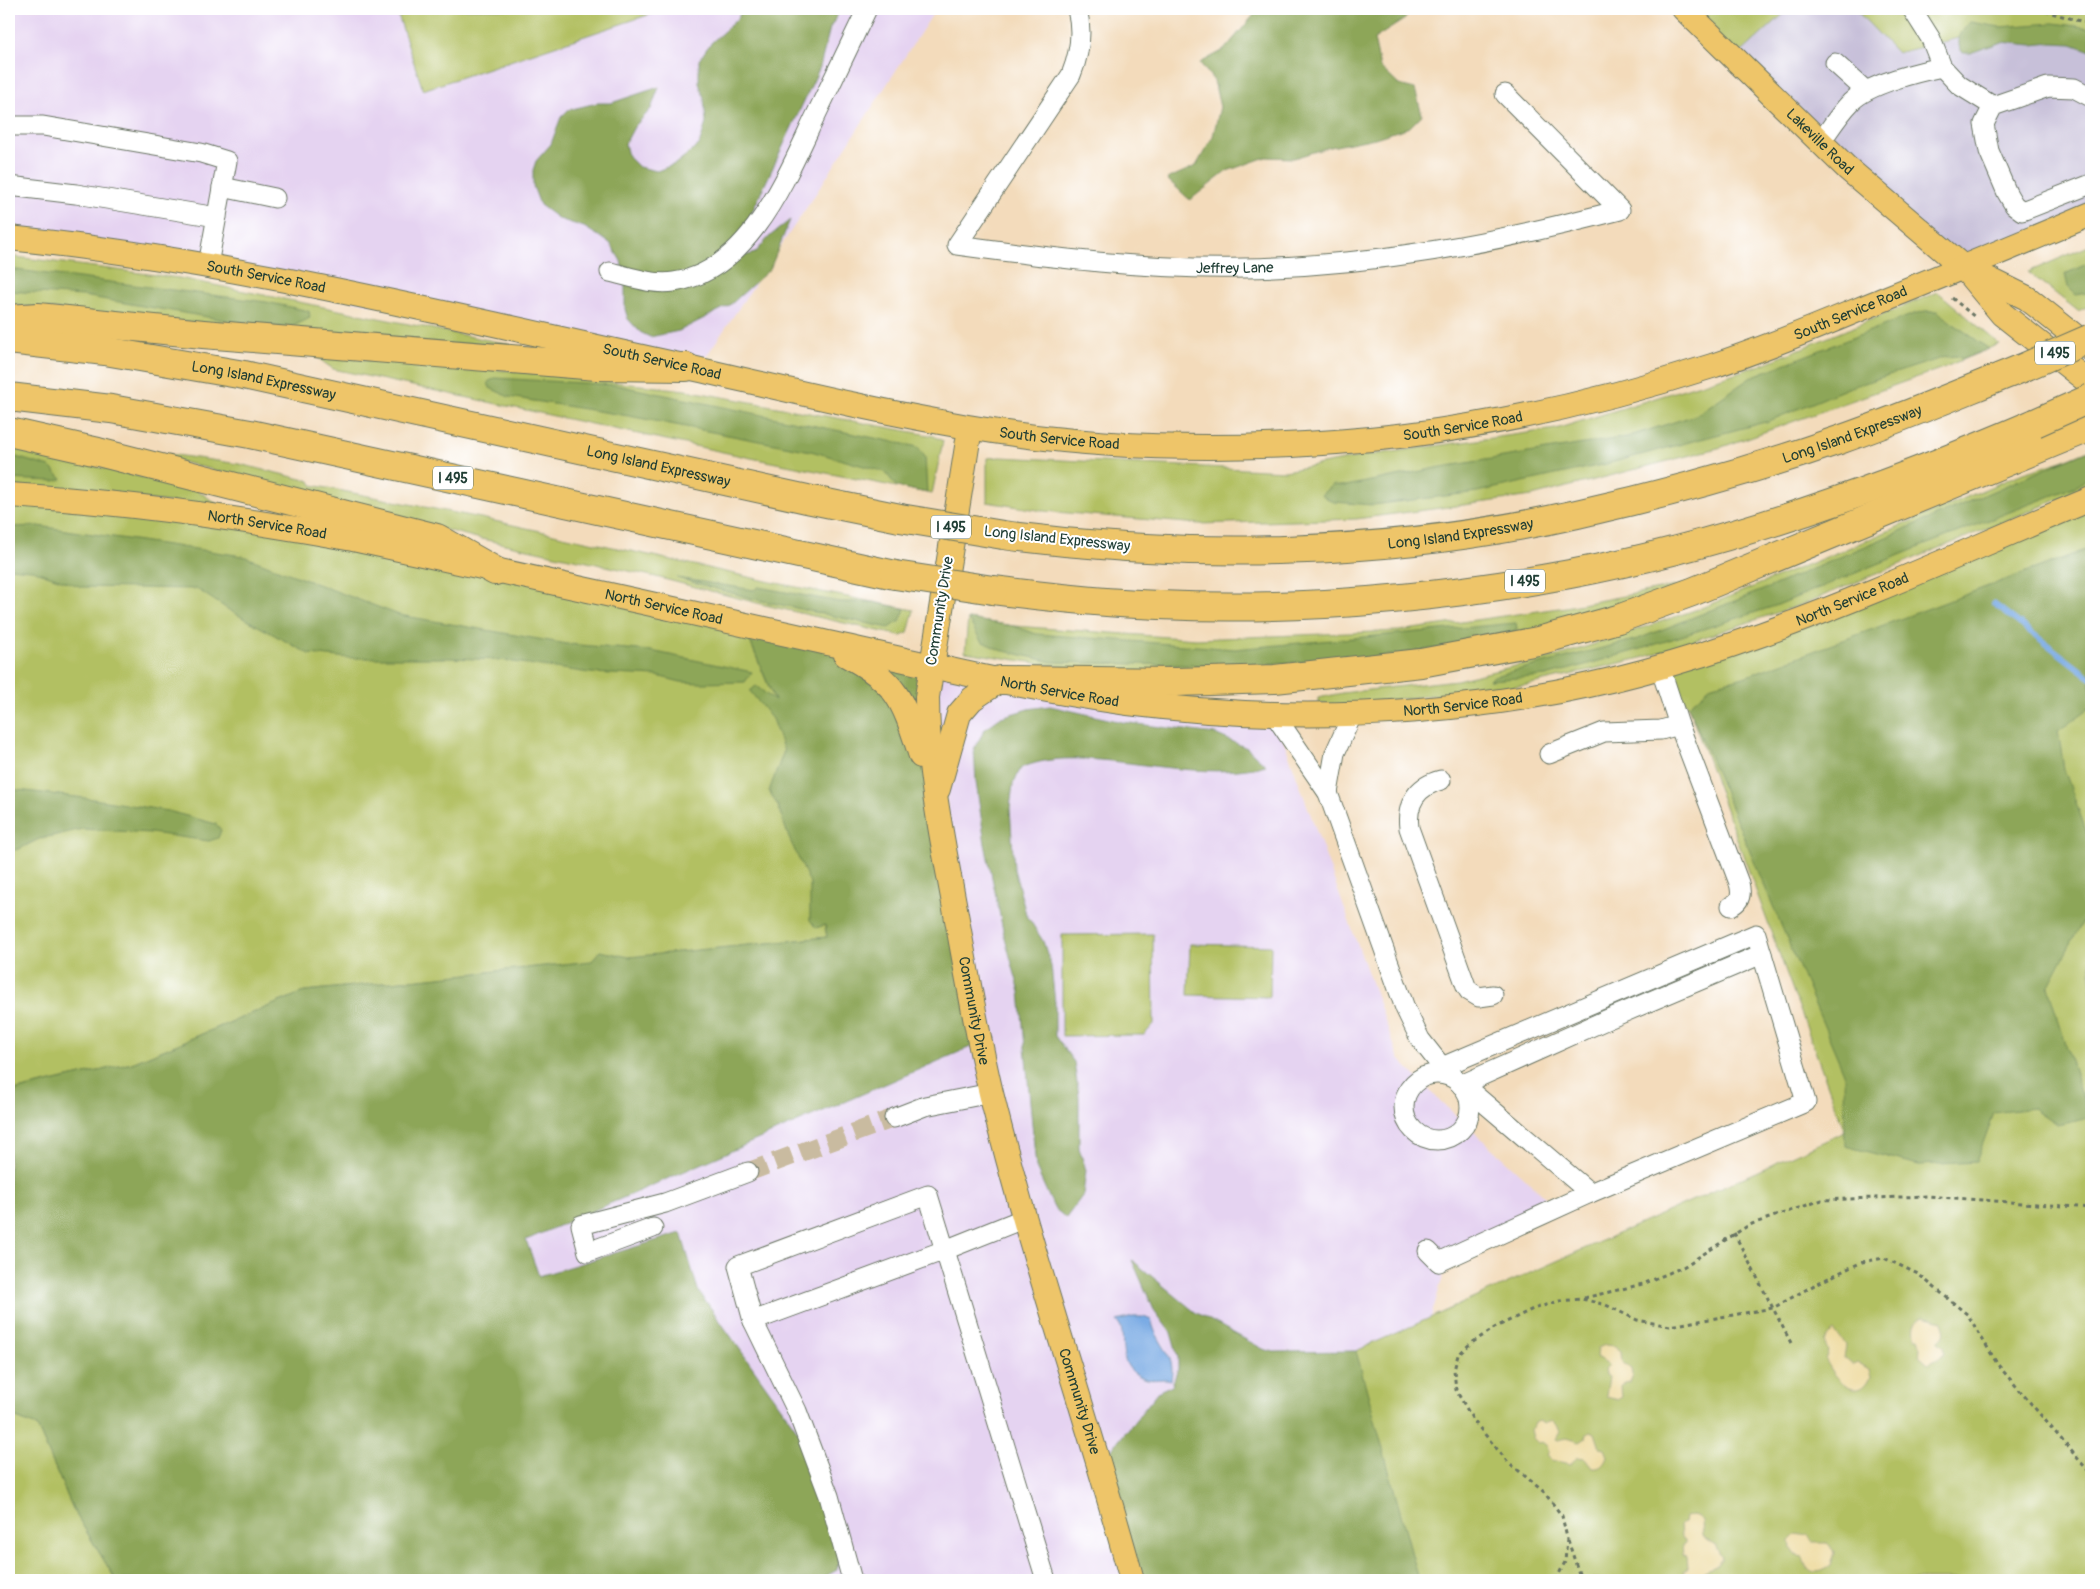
<svg xmlns="http://www.w3.org/2000/svg" width="2100" height="1589" font-family="Pangolin,sans-serif">
	<style>
		.built { fill: #e5d3f1 }
		.industrial { fill: #c7c0d9 }
		.green { fill: #b2c062; stroke: #687e4b }
		.forest { fill: #8da658; stroke: #567246 }
		.sand { fill: #eeda9e; stroke: #868c69 }
		.water { fill: #79aae4; stroke: #4c748c }
		.lines { fill: none; stroke-linecap: round; stroke-linejoin: round }
		.stream { stroke: #79aae4; stroke-width: 5.5 }
		.minor-tunnel { stroke: #c9bba0; stroke-width: 19; stroke-dasharray: 19 9; stroke-linecap: butt }
		.minor-casing { stroke: #697463; stroke-width: 21 }
		.major-casing { stroke: #697463; stroke-width: 26 }
		.highway-casing { stroke: #697463; stroke-width: 30 }
		.path { stroke: #697463; stroke-width: 3; stroke-dasharray: 4 4; stroke-linecap: butt }
		.minor { stroke: #fff; stroke-width: 19 }
		.major { stroke: #eec569; stroke-width: 24 }
		.highway { stroke: #eec569; stroke-width: 28 }
		.highway-bridge-casing { stroke: #697463; stroke-width: 30; stroke-linecap: butt }
		.highway-bridge { stroke: #eec569; stroke-width: 28 }
		.labels { text-anchor: middle; dominant-baseline: central; stroke-width: 4; stroke-linejoin: round; paint-order: stroke }
		.shield { fill: #fff; stroke: #627771; stroke-width: 1 }
		.shield-label { font-size: 14px; font-weight: bold; fill: #1f3d34 }
		.street-label { font-size: 15px; fill: #1f3d34; stroke: #fff }
	</style>
	<rect width="100%" height="100%" fill="#fff"/>
	<filter id="ink" filterUnits="userSpaceOnUse"><feTurbulence type="fractalNoise" baseFrequency=".02" numOctaves="2"/><feDisplacementMap in="SourceGraphic" scale="10" xChannelSelector="R" yChannelSelector="G"/><feConvolveMatrix kernelMatrix="1 2 1 2 8 2 1 2 1" color-interpolation-filters="sRGB"/></filter>
	<filter id="wash" filterUnits="userSpaceOnUse"><feTurbulence type="fractalNoise" baseFrequency=".0096" numOctaves="4" result="noise"/><feDisplacementMap in="SourceGraphic" scale="20" xChannelSelector="R" yChannelSelector="G"/><feGaussianBlur stdDeviation="1.12" result="paint"/><feColorMatrix in="noise" values="0 0 0 0 0 0 0 0 0 0 0 0 0 0 0 0 0 1.4 0 .05"/><feComposite in="paint" operator="in"/></filter>
	<g filter="url(#wash)">
		<rect width="100%" height="100%" fill="#f3dbbb"/>
		<path class="built" d="M9,9H936L809,204L699,367L9,235Z
			M931,665L1274,714L1399,1059L1438,1099L1545,1197L1447,1263L1431,1317L1100,1465L1131,1580H788L681,1233L539,1276L525,1239L980,1043L968,979Z"/>
		<path class="industrial" d="M1789,9H1855L1897,53L1975,34L2091,44V209L1957,265L1732,61Z"/>
		<path class="green" d="M396,9H666L423,90Z
			M1679,9H1789L1732,61Z
			M1855,9H2091V44L1975,34L1897,53Z
			M2091,245V305L2078,311L2028,272Z
			M9,256L179,278L508,344L505,352L9,305Z
			M1938,292L1999,344L1943,368L1722,447L1532,496L1356,519L1199,524L1044,511L987,502V458L1000,457L1285,471L1370,455L1556,429L1761,365Z
			M315,356L514,371L685,390L934,436L943,441L932,494L751,458L333,369Z
			M9,448L25,450L197,490L221,507L9,486Z
			M2091,449V486L1803,604L1645,657L1527,685L1335,706L1318,703V698L1342,693L1457,680L1565,654L1701,608L1846,549L2023,473L2062,461Z
			M169,454L239,464L310,481L312,485L481,518L771,582L914,610L908,633L901,636L765,605L652,576L477,538L175,460Z
			M9,495L146,507L743,624L784,724L827,937L306,991L132,1063L9,1092Z
			M2091,499V1580H1132L1356,1351L1845,1132L1688,706L1660,667Z
			M1686,584L1525,638L1290,673L1087,671L965,652L968,619L1014,626L1196,639L1399,631L1566,607Z
			M1153,934L1154,1024L1144,1035L1062,1036V935Z
			M1190,944L1271,946L1270,997L1188,995Z
			M9,1415L37,1426L74,1511L116,1580H9Z"/>
		<path class="forest" d="M742,9H841L830,28L820,67L746,225L740,257L755,253L770,236L790,220L770,269L730,305L679,331L650,337L640,332L628,319L625,309V282L621,261L610,243L584,227L559,219L540,205L533,186V170L536,161L551,144L561,117L568,110L597,103H611L659,87L651,109L634,127L625,144L628,156L639,167L657,171L675,164L699,145L706,123L704,98L699,83V60L710,44L738,18Z
			M1259,9H1412L1405,19L1374,39L1380,67L1399,85L1415,89L1422,115L1410,127L1375,138L1326,148L1294,158L1266,157L1227,171L1190,200L1167,179L1196,166L1213,136L1220,107L1214,81L1200,63L1224,50Z
			M1971,22L2000,27L2053,23L2091,28V51L2072,44L2052,43L2032,45L2002,42L1970,53H1963C1954,42 1961,30 1971,22Z
			M2091,262V292L2076,295L2068,287L2065,274Z
			M9,269L266,302L309,311L310,318L289,328L231,321L84,296L9,291Z
			M1925,311H1938L1944,317L1989,349L1963,359L1956,356L1945,357L1848,388L1769,421L1606,464L1477,492L1373,505L1334,502L1321,495L1332,485L1346,486L1442,467L1627,437L1696,415L1753,376L1914,314Z
			M495,378L616,385L918,447L925,457L927,493L897,487L885,472L811,451L629,416L509,397L490,388L488,382Z
			M2091,449V474L2079,485L1912,550L1775,606L1644,648L1546,676L1489,680L1494,676L1638,639L1768,588Z
			M9,455L50,467L62,479L55,481L9,479Z
			M38,526L243,556L399,615L567,644L651,651L752,672L745,682L701,683L681,682L657,676L590,673L500,660L451,658H349L309,654L229,610L197,589L82,587L32,570L9,568V527Z
			M2091,548V707L2058,731L2064,769L2090,842L2091,905L2048,987L2089,1118L2058,1125L2033,1108L1994,1113L1976,1162L1919,1165L1845,1146L1844,1073L1688,706L1712,685L1744,677Z
			M677,578L754,590L758,587L839,602H873L905,609L900,621L889,628L754,599Z
			M968,619L1014,626L1036,634L1235,649L1516,623L1517,629L1498,639L1371,658L1222,666L1052,662L1000,650L981,641Z
			M743,624L931,665L927,697L980,1043L526,1240L539,1276L681,1233L698,1290L802,1437L839,1552L837,1570L818,1580H116L74,1511L37,1426L9,1415V1092L132,1063L306,991L592,961L600,951L629,957L827,937L825,925L816,928L810,920V883L789,838L778,806L769,791L784,751L772,719L750,691L756,686L775,701Z
			M1050,706L1122,722L1215,734L1247,748L1266,765C1218,779 1150,764 1100,760C1072,758 1047,757 1021,768L1013,784L1010,808L1014,869L1026,914L1043,941L1051,966L1055,1003V1036L1074,1062L1079,1096V1148L1086,1170L1083,1195L1066,1218L1054,1208L1036,1168L1020,992L1004,935L985,844L976,782L974,749L985,729L1001,717L1028,709Z
			M9,789L93,799L168,811L216,824L221,830L218,838L209,841L151,833L82,829L39,839L19,849L9,851Z
			M1132,1260L1195,1312L1263,1349L1274,1352L1356,1351L1419,1580H1132L1099,1465L1159,1391L1172,1385L1178,1369V1357L1171,1333L1154,1310Z"/>
		<path class="sand" d="M1924,1316L1942,1321C1945,1330 1947,1334 1939,1340V1343L1944,1346L1945,1354L1928,1364L1919,1356C1922,1351 1921,1343 1919,1338H1916C1913,1329 1914,1320 1924,1316Z
			M1834,1331L1846,1345L1844,1358L1853,1365L1857,1363L1869,1370L1871,1376C1858,1406 1833,1378 1825,1360L1828,1351L1824,1340L1827,1336Z
			M1605,1345L1615,1346L1621,1351L1622,1362L1631,1369L1632,1375L1629,1382L1624,1383L1621,1387L1622,1397L1619,1399L1606,1396L1609,1377L1606,1375L1605,1370L1609,1366L1597,1357L1598,1348Z
			M1552,1420L1557,1425L1560,1432L1556,1439L1558,1440L1567,1438L1580,1442L1586,1438L1587,1433L1591,1431L1595,1433L1600,1448L1604,1449L1607,1456C1604,1464 1600,1468 1592,1467L1585,1458L1578,1457L1570,1464L1551,1460L1547,1454L1549,1452L1547,1446L1542,1442L1538,1443L1533,1438L1531,1430L1534,1423L1539,1421L1545,1424Z
			M1691,1515L1696,1516L1702,1520L1703,1536L1715,1544L1722,1557L1716,1566L1704,1571L1697,1580H1685L1683,1571L1688,1567L1687,1556L1683,1555L1682,1545L1685,1543V1540L1681,1538L1680,1524L1684,1522L1685,1517Z
			M1796,1534L1807,1536L1811,1543H1828L1834,1552L1830,1566C1817,1575 1808,1575 1803,1557L1797,1556L1791,1548L1790,1540Z"/>
		<path class="water" d="M1133,1317H1144L1151,1320C1153,1325 1154,1331 1157,1335C1166,1352 1175,1360 1171,1380C1162,1377 1153,1382 1144,1378C1111,1366 1130,1333 1117,1321Z"/>
		<g class="lines">
			<path class="stream" d="M1994,604L2091,678"/>
		</g>
	</g>
	<g filter="url(#ink)">
		<g class="lines">
			<path class="minor-tunnel" d="M748,1172L894,1118"/>
			<g class="minor-casing">
				<g id="minor">
					<path id="s1" d="M1077,9C1083,32 1080,53 1071,75L957,245C1052,258 1147,270 1243,268C1373,266 1494,243 1620,210L1505,94"/>
					<path d="M1912,9L1931,39L1942,67L1959,85L1993,106"/>
					<path d="M1835,63L1866,91"/>
					<path d="M2091,97L2074,88L2048,87L1993,106L1984,124L1989,151L2007,193L2014,205L2022,211L2091,184"/>
					<path d="M9,126H43L201,153L227,161L208,265"/>
					<path d="M1820,143C1830,129 1839,114 1851,102C1868,84 1918,72 1942,67"/>
					<path d="M9,186L76,194L217,217"/>
					<path d="M222,187L275,198"/>
					<path d="M610,272C631,277 652,285 674,282C750,271 787,175 816,115C833,80 850,44 867,9"/>
					<path d="M1660,667L1679,725L1739,883C1742,894 1741,901 1731,906"/>
					<path d="M1274,714L1328,793L1405,1008L1420,1039L1442,1067L1590,1193L1439,1262L1428,1251"/>
					<path d="M1549,754L1604,732L1661,730L1679,725"/>
					<path d="M1441,780C1417,786 1406,804 1409,828L1466,986L1469,991L1479,997L1493,995"/>
					<path d="M1328,793L1335,753L1353,713"/>
					<path d="M1442,1067L1756,934L1806,1102L1590,1193"/>
					<circle cx="1437" cy="1107" r="33"/>
					<path d="M1461,1085L1606,1020L1762,954"/>
					<path d="M894,1118L925,1106L991,1093"/>
					<path d="M653,1228L588,1252L581,1225L665,1203L748,1172"/>
					<path d="M753,1321L945,1250L1025,1218"/>
					<path d="M852,1580L829,1496L797,1411L753,1321L738,1266L928,1195L1046,1580"/>
				</g>
			</g>
			<g class="major-casing">
				<g id="major">
					<path id="s2" d="M1684,9L1847,168L1963,267L2002,314L2091,384"/>
					<path id="s3" d="M9,238C234,261 453,316 674,364C772,386 869,410 968,427C1113,452 1263,452 1408,435C1511,422 1613,398 1712,366C1770,347 1826,323 1882,300C1952,272 2022,243 2091,214"/>
					<path d="M1972,271L2027,298L2091,349"/>
					<path id="s4" d="M970,428L927,697C927,770 943,842 956,914C967,974 977,1034 991,1093C1031,1257 1088,1417 1132,1580"/>
					<path id="s5" d="M9,495C124,502 239,518 353,539C508,572 664,607 819,641C921,663 1024,689 1128,703C1262,720 1399,718 1532,696C1729,664 1909,574 2091,499"/>
					<path d="M846,655C899,683 903,701 921,756"/>
					<path d="M938,789L959,714L972,699L1000,680"/>
				</g>
			</g>
			<g class="highway-casing">
				<g id="highway">
					<path d="M9,319L38,317L203,334L597,366L686,367"/>
					<path id="s6" d="M9,340L105,351L244,375L807,499L900,518"/>
					<path d="M9,397L111,409L250,434L895,575"/>
					<path d="M9,432L98,452L437,538L495,571"/>
					<path id="s7" d="M1003,535C1192,560 1391,556 1577,514C1666,494 1753,470 1839,440C1900,419 1960,393 2020,369"/>
					<path d="M993,590C1048,597 1103,603 1159,605C1296,611 1436,599 1570,574C1730,544 1886,487 2035,423"/>
					<path d="M1000,680L1176,682L1275,679L1421,663L1538,641L1618,619L1692,592L2091,427"/>
				</g>
			</g>
			<path class="path" d="M2037,9L2091,24
				M1952,298L1976,318
				M1734,1233L1791,1343
				M1584,1298L1643,1284L1683,1267L1749,1225L1822,1200L1927,1196L2091,1208
				M1568,1540L1581,1580
				M1556,1580L1565,1562L1567,1538L1562,1516L1544,1492L1507,1461L1473,1420L1456,1390L1454,1370L1458,1355L1470,1344L1496,1327L1533,1309L1559,1301L1582,1299L1606,1305L1637,1320L1670,1326L1773,1308L1818,1283L1862,1262L1884,1258L1918,1274L1968,1315L1998,1365L2091,1474"/>
			<use href="#minor" class="minor"/>
			<use href="#major" class="major"/>
			<use href="#highway" class="highway"/>
			<g class="highway-bridge-casing">
				<path id="highway-bridge" d="M2020,369L2091,338
					M2035,423L2091,398
					M900,518L1003,535
					M895,575L993,590"/>
			</g>
			<use href="#highway-bridge" class="highway-bridge"/>
		</g>
	</g>
	<g class="labels">
		<g class="shield">
			<rect x="2035" y="341.5" width="40" height="23" rx="4"/>
			<rect x="433" y="466.5" width="40" height="23" rx="4"/>
			<rect x="931" y="515.5" width="40" height="23" rx="4"/>
			<rect x="1505" y="569.5" width="40" height="23" rx="4"/>
		</g>
		<g class="shield-label">
			<text x="2055" y="353">I 495</text>
			<text x="453" y="478">I 495</text>
			<text x="951" y="527">I 495</text>
			<text x="1525" y="581">I 495</text>
		</g>
		<g class="street-label">
			<text stroke="none"><textPath href="#s2" startOffset="190">Lakeville Road</textPath></text>
			<text stroke="none"><textPath href="#s1" startOffset="551">Jeffrey Lane</textPath></text>
			<text stroke="none"><textPath href="#s3" startOffset="260">South Service Road</textPath></text>
			<text stroke="none"><textPath href="#s3" startOffset="1880">South Service Road</textPath></text>
			<text stroke="none"><textPath href="#s3" startOffset="665">South Service Road</textPath></text>
			<text stroke="none"><textPath href="#s6" startOffset="258">Long Island Expressway</textPath></text>
			<text stroke="none"><textPath href="#s3" startOffset="1475">South Service Road</textPath></text>
			<text stroke="none"><textPath href="#s7" startOffset="864">Long Island Expressway</textPath></text>
			<text stroke="none"><textPath href="#s3" startOffset="1070">South Service Road</textPath></text>
			<text stroke="none"><textPath href="#s6" startOffset="662">Long Island Expressway</textPath></text>
			<text stroke="none"><textPath href="#s5" startOffset="260">North Service Road</textPath></text>
			<text stroke="none"><textPath href="#s7" startOffset="459">Long Island Expressway</textPath></text>
			<text transform="translate(1057 539) rotate(6)">Long Island Expressway</text>
			<text stroke="none"><textPath href="#s5" startOffset="1880">North Service Road</textPath></text>
			<text stroke="none"><textPath href="#s5" startOffset="665">North Service Road</textPath></text>
			<text transform="translate(940 611) rotate(-81)">Community Drive</text>
			<text stroke="none"><textPath href="#s5" startOffset="1070">North Service Road</textPath></text>
			<text stroke="none"><textPath href="#s5" startOffset="1475">North Service Road</textPath></text>
			<text stroke="none"><textPath href="#s4" startOffset="590">Community Drive</textPath></text>
			<text stroke="none"><textPath href="#s4" startOffset="995">Community Drive</textPath></text>
		</g>
	</g>
	<rect width="2100" height="1589" fill="none" stroke="#fff" stroke-width="30"/>
</svg>
